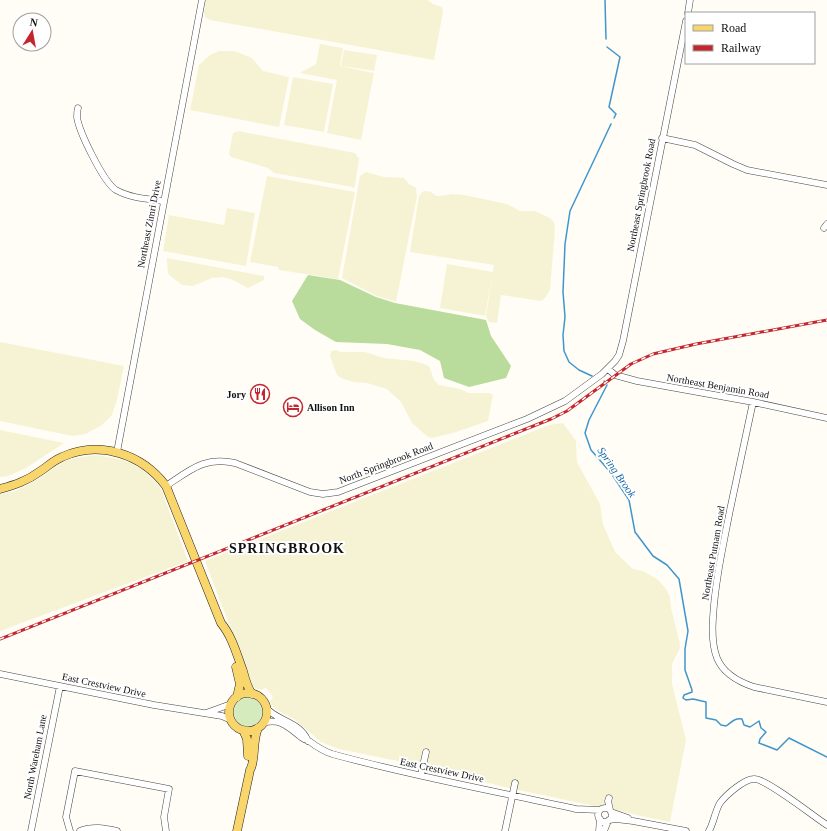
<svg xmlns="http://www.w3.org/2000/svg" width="827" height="831" font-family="Georgia,serif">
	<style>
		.farmland { fill: #f6f3d4 }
		.green { fill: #d5ebbd }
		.forest { fill: #b9dc9c }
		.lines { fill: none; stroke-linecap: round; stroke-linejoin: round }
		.stream { stroke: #3f96cf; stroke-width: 1.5 }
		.minor-casing { stroke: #444; stroke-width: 7 }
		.major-casing { stroke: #222; stroke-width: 9 }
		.minor { stroke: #fff; stroke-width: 6 }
		.major { stroke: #f9d66b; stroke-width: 8 }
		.rail-casing { stroke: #c4262e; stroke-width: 3 }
		.rail { stroke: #fff; stroke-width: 1.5; stroke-dasharray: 4.5; stroke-linecap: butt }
		.labels { text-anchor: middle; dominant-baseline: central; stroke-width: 4; stroke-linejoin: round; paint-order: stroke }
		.street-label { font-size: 10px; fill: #111; stroke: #fff }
		.poi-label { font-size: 10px; font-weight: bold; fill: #111; stroke: #fff; text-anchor: end }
		.water-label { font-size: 11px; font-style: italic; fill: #1768a6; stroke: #fff }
		.district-label { font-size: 14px; font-weight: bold; letter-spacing: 1px; fill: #111; stroke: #fff }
	</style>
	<rect width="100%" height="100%" fill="#fffdf5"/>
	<path class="farmland" d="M206,0H428L433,4L442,7L443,12L434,60L210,20L205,17L204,13Z
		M320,44L343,48L340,66L374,73L361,140L327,133L337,80L300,73L316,64Z
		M344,50L377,55L374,71L341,66Z
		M219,51H234L252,58L263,71L289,77L279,127L190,110L199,65L210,55Z
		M293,77L333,84L324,132L284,125Z
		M238,131L355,153L359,159L355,185L354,188L352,187L274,173L268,168L231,157L229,154L233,133Z
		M366,172L384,177L404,178L409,184L416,188L417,196L396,302L377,296L342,278L360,176Z
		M267,176L355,192L338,279L279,270L278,267L250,262Z
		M426,191L431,192L436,196H440L452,194L464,195L507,204L520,211H535L550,218L554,222L555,229L550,290L546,297L541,301L501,295L497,323L489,322L486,316L494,265L410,252L419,196L422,192Z
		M227,208L255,213L246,266L163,251L169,215L224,225Z
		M167,258L264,276V280L248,288L233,280L223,277L212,278L193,286L182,285L168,274Z
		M447,264L493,272L485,316L440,308Z
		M0,342L124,366L117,400L112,415L102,425L86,434L72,436L0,421Z
		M335,350L341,352H365L384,358L414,361L424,364L429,366L434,380L439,385L460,389L469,393H490L493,395L488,421L453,433L432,438L428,437L412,423L401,402L387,389L367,383L353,382L341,378L337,375L330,356L331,351Z
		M563,423L576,441L577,462L600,504L603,524L615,552L633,569L643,571L657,579L666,589L670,597L671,608L679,640L680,648L672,664V684L686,740L670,822L504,787L427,767L339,749L321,742L294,719L275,709L270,702L273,696L266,688L261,690L253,687L205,561L549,425Z
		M0,430L64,443L26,468L8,476L0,477Z
		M96,455L124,460L141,468L155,481L161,489L188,561L0,631V494L15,491L33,482L63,462L71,459Z"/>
	<path class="green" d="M234 712a14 14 0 1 1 28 0a14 14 0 1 1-28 0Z"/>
	<path class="forest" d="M308,275L340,280L376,297L395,303L486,320L491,336L511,366L506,378L469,387L444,378L440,361L420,350L387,344L336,342L315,330L300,319L292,301Z"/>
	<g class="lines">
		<path class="stream" d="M605,0L606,39
			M607,47L620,57L609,107L616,114L614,118
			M592,376L579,370L569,362L564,351L563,335L565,317L563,292L565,244L570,211L611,124
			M604,381L605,382
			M607,385L589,420L585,433L591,450L611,473L629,500L635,532L653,556L667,565L679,579L688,631L685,649V670L692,690V692L684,695L683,698L686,700L693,699L706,702V718L716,720L721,725L726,726C732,722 734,718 742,719L744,725L750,727L759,721L761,728L766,732L760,739L759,743L777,750L789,738L827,757"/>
		<g class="minor-casing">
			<path id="minor" d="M688,13L690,0
				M78,108C77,111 77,114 77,117C79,132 104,183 116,190C130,198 148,199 164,201
				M662,138L695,145L733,164L747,170L827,185
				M824,228L827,224
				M608,369L615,375L637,381L753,402L827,418
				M753,402C745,438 738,474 730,510C723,546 715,582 713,618C712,632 712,645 717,658C723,673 739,682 754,687L827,702
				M117,452L202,0
				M166,486C190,470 205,456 235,463L310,492L323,494L338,492L527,419L565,401L602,374L615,361L619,355L623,341L686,21
				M0,674L154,705L222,716L231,720
				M266,708C279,722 299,721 308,741
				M206,713L231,704
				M263,723C281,718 288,727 301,737C303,739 306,740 309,741C317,747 323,751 332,754C412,776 495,791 576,809L600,810
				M421,775L426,752
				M609,798L608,801L610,810
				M598 815a7 7 0 1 1 14 0a7 7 0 1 1-14 0Z
				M611,812L628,818
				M609,820L616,819L633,821L686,831
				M31,831L60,686
				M70,831L66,817L75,771L169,789L164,817L166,831
				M80,831C92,826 104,828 117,831
				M505,831L515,783
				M599,831L600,819
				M604,831L608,821
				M709,831C714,822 715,811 720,803C726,795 745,778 755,779C768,780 813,816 827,825"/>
		</g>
		<g class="major-casing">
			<path id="major" d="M0,489C14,485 27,481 39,472C47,467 54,460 62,457C100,440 142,454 166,486L221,623C232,636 237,655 243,671C245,679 247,687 252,694
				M236,667L240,684L237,697
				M229 712a19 19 0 1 1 38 0a19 19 0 1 1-38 0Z
				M243,730L247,739L248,756
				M237,831L250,770C256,761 252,741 258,728"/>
		</g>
		<use href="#minor" class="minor"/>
		<use href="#major" class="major"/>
		<g class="rail-casing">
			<path id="rail" d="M0,639L551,419L567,411L631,364L653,354L696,344L827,320"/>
		</g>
		<use href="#rail" class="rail"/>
	</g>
	<defs>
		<g id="restaurant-ring" transform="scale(1)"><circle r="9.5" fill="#fff" stroke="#c4262e" stroke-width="1.5"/><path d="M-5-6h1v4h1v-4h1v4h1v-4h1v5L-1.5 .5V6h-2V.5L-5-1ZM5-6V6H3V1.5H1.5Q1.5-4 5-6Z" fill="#c4262e"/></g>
		<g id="hotel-ring" transform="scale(1)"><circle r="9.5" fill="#fff" stroke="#c4262e" stroke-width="1.5"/><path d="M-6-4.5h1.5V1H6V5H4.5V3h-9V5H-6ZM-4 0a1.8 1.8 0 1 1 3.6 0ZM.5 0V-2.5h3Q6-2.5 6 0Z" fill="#c4262e"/></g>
	</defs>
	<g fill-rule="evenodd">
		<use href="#restaurant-ring" x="260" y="394"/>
		<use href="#hotel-ring" x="293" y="407"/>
	</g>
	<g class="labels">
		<g class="street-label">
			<text transform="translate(641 195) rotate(-79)">Northeast Springbrook Road</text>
			<text transform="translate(149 224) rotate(-79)">Northeast Zimri Drive</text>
			<text transform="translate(718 386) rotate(10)">Northeast Benjamin Road</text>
			<text transform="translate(386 463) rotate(-21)">North Springbrook Road</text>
			<text transform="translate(713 553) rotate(-80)">Northeast Putnam Road</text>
			<text transform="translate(104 685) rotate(12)">East Crestview Drive</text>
			<text transform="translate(35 757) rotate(-79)">North Wareham Lane</text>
			<text transform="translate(442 770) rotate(12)">East Crestview Drive</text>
		</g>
		<g class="poi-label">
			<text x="246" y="394">Jory</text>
			<text x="307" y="407" text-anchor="start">Allison Inn</text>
		</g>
		<g class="water-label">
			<text transform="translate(617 472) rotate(55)">Spring Brook</text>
		</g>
		<g class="district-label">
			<text x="287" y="548">SPRINGBROOK</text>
		</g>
	</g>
	<rect x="685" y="12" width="130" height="52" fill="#ffffff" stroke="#a0a0a0"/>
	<rect x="693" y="25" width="20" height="6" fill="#f9d66b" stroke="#a0a0a0"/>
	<text x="721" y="32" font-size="12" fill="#111111">Road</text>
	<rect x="693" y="45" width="20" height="6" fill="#c4262e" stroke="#a0a0a0"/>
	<text x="721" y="52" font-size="12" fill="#111111">Railway</text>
	<g transform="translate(32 32) rotate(11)"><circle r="19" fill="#ffffff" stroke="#a0a0a0"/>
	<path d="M0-3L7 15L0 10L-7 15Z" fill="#c4262e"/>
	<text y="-6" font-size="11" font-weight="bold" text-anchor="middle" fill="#111111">N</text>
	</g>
</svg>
